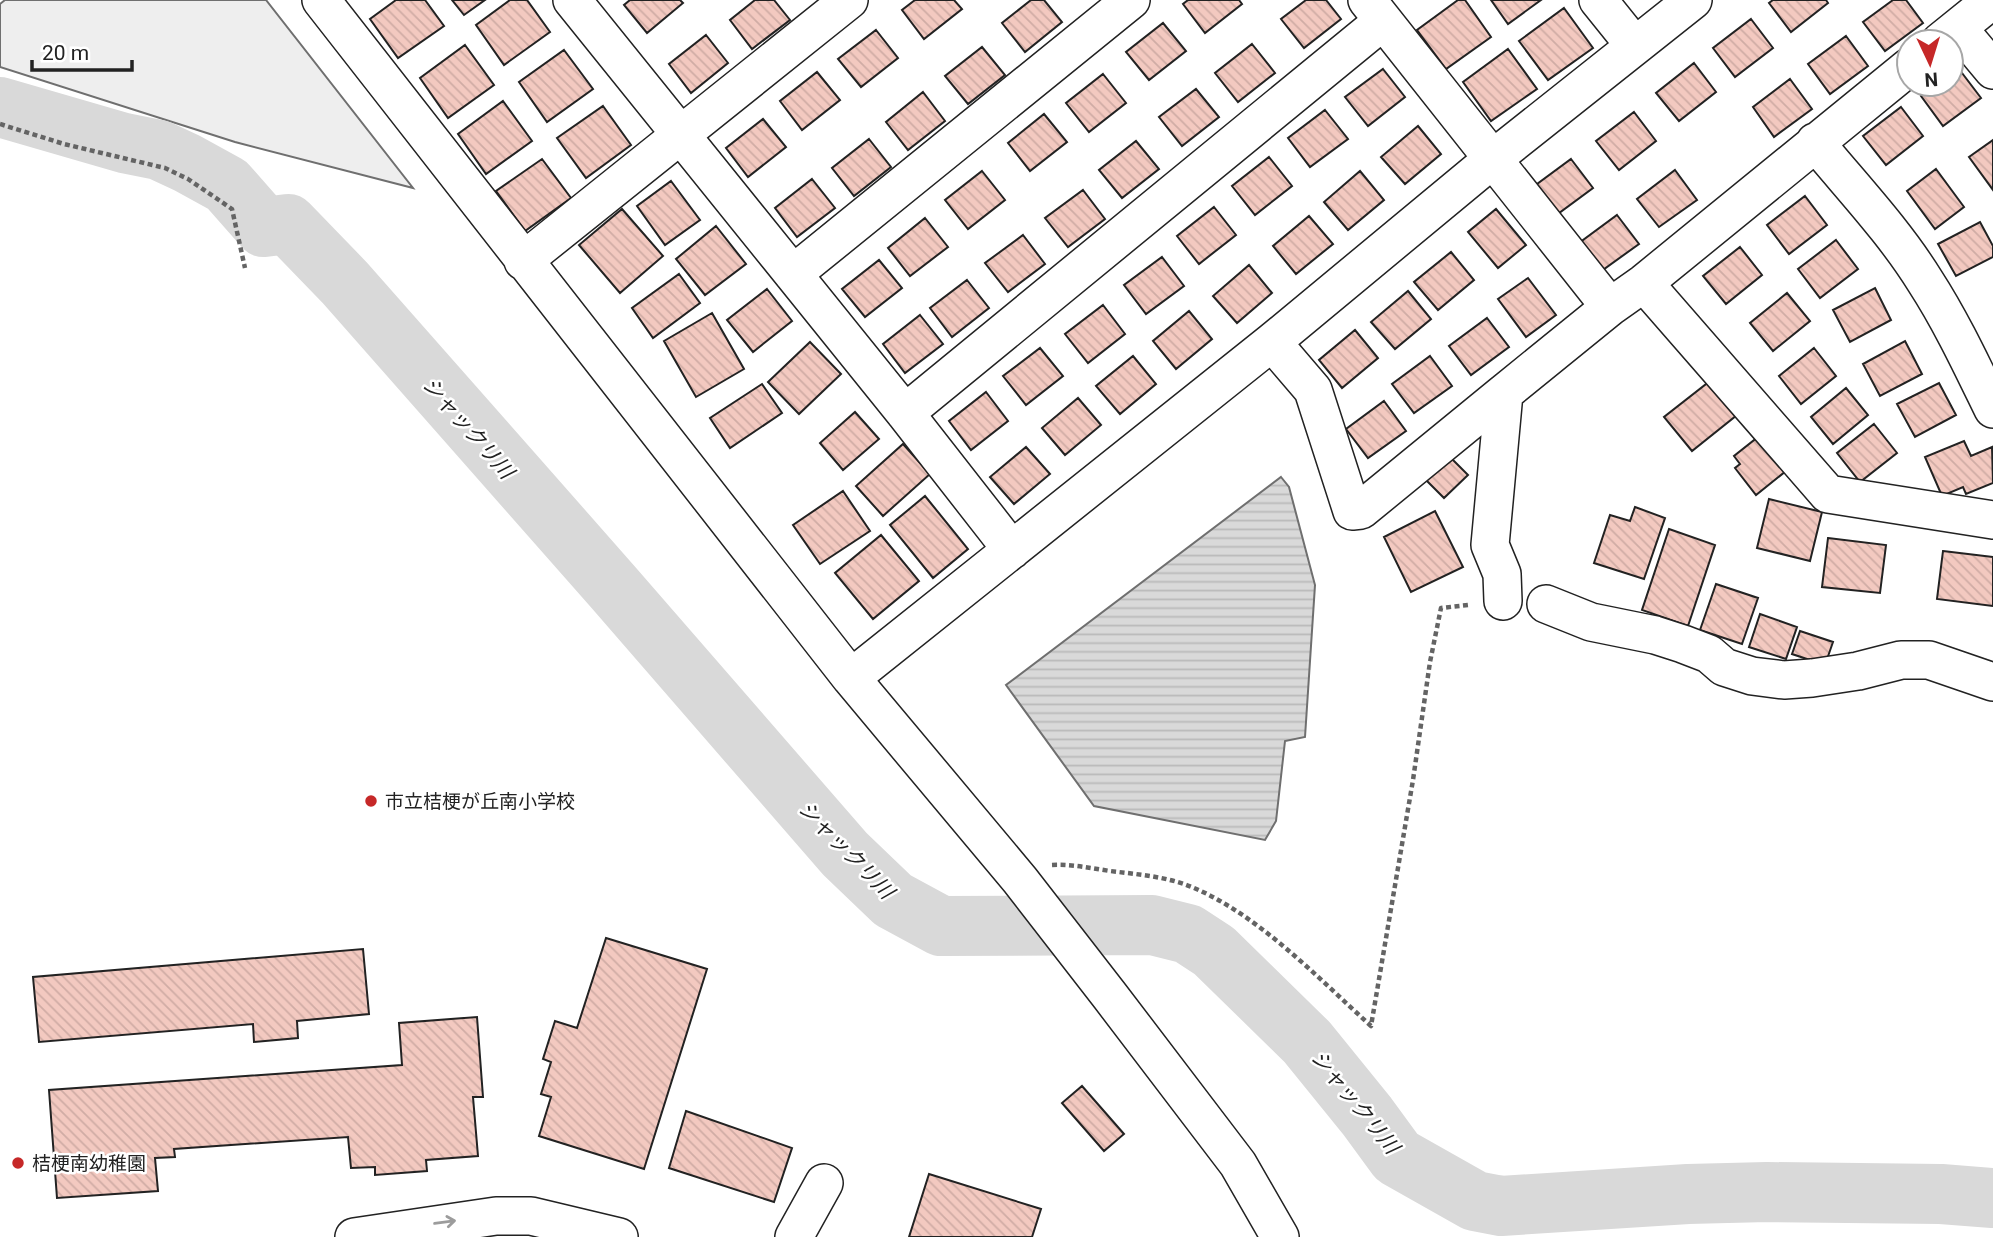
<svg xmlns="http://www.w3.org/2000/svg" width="1993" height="1237" font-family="Roboto,'Noto Sans JP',sans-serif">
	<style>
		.green { fill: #eee; stroke: #6f6f6f; stroke-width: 2 }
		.water { fill: url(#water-rules); stroke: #6f6f6f; stroke-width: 2 }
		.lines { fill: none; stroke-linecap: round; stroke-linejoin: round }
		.river { stroke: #d9d9d9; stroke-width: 60 }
		.building { fill: url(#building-back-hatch); stroke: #222; stroke-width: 2 }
		.minor-casing { stroke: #222; stroke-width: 40 }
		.path { stroke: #646464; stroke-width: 4.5; stroke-dasharray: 5 3.5; stroke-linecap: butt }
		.minor { stroke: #fff; stroke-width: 37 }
		.oneway { stroke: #9c9c9c }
		.poi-dot { fill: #c62828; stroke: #fff; stroke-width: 2.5 }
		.labels { text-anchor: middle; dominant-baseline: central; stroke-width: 5; stroke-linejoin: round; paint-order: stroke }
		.poi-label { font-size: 19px; fill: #222; stroke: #fff; text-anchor: start }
		.water-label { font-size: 21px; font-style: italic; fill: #222; stroke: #fff }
	</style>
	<defs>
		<pattern id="water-rules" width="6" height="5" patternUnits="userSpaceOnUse" patternTransform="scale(1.75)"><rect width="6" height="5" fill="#d9d9d9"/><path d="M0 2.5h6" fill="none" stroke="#bababa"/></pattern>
		<pattern id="building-back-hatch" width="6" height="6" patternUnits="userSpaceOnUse" patternTransform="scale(1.75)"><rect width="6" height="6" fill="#f3c9c0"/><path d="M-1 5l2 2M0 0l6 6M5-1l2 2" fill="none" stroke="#d0aca5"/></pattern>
	</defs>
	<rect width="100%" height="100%" fill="#fff"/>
	<path class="green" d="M5,0H266L413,188L235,142L0,67V4Z"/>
	<path class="water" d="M1281,477L1289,487L1315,585L1305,737L1285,741L1276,821L1265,840L1094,806L1006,685Z"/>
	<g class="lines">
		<path class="river" d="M0,107L124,143L159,150L187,163L227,185L264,227L288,224L345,283L613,587L845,854L893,900L941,926L1152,925L1188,934L1214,951L1307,1042L1367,1116L1397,1157L1475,1201L1501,1206L1688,1194L1767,1192L1941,1194L1993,1198"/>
	</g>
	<path class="building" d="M396,0H425L444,26L398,58L370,19Z
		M452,0H485L464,15Z
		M510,0H527L550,32L504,65L476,25Z
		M630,0H680L683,3L647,33L624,5Z
		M755,0H774L790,20L752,49L730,20Z
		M915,0H954L962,9L924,39L902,10Z
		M1031,0H1044L1062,22L1025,52L1002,23Z
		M1188,0H1239L1242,4L1205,33L1183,4Z
		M1306,0H1326L1341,19L1304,48L1281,19Z
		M1458,0H1465L1491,37L1446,69L1417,30Z
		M1491,0H1541L1508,24Z
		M1773,0H1826L1828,3L1791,32L1769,3Z
		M1893,0H1906L1923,23L1885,51L1863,22Z
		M1564,8L1593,48L1548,80L1519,41Z
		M1751,19L1773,48L1735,77L1713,48Z
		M1163,23L1186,51L1149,80L1126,52Z
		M876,30L898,58L861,87L838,59Z
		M706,35L728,63L691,93L669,64Z
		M1846,36L1868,66L1830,94L1808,64Z
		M1252,44L1275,73L1238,102L1215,73Z
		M465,45L494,85L448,118L420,78Z
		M982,47L1005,75L968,104L945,76Z
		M1508,49L1537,89L1491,121L1463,82Z
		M564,50L593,89L547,122L519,82Z
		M1694,63L1716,92L1679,121L1656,93Z
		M1383,69L1405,97L1368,126L1345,97Z
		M1959,69L1981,98L1943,126L1921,96L1938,84H1951V75Z
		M817,72L840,100L802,130L780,101Z
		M1103,74L1126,103L1089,132L1066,103Z
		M1790,79L1812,109L1774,137L1753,107Z
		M1196,89L1219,117L1182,146L1159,117Z
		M923,92L945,121L908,150L886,122Z
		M503,101L532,141L486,174L458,134Z
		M603,106L631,145L586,178L557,138Z
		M1901,107L1923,136L1886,165L1863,136Z
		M1325,110L1348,139L1310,167L1288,138Z
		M1634,112L1656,141L1619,170L1596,141Z
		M1044,114L1067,142L1030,171L1008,143Z
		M763,119L786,147L748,177L726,148Z
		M1418,126L1441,154L1405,184L1381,157Z
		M869,139L891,167L854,196L832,168Z
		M1993,140V190L1969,157Z
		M1136,141L1159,169L1122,198L1099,170Z
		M1269,157L1292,186L1255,215L1232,186Z
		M542,159L571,198L525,231L496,191Z
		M1571,159L1593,188L1555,216L1533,187Z
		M1936,169L1964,207L1935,229L1907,191Z
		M1675,170L1697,200L1659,227L1637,199Z
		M982,171L1005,200L968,229L945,200Z
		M1360,171L1384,200L1348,230L1324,202Z
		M812,179L835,208L797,237L775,208Z
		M671,181L700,220L665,245L637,206Z
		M1083,190L1105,219L1068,247L1045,218Z
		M1805,196L1827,225L1789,254L1767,225Z
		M1214,207L1236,235L1199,264L1177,236Z
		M622,209L663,256L620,293L579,245Z
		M1496,209L1526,245L1498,268L1468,232Z
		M1617,215L1639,244L1600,272L1579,243Z
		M1309,216L1333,244L1296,274L1273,246Z
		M925,218L948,247L910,276L888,248Z
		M1980,222L1993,246V257L1956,276L1938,244Z
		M716,226L746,264L705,295L676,259Z
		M1023,235L1045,264L1008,292L985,263Z
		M1836,240L1858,269L1820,298L1798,269Z
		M1740,247L1762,275L1726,304L1703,276Z
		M1451,252L1474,280L1438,310L1414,282Z
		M1162,257L1184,286L1146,314L1124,285Z
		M879,260L902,288L865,317L842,289Z
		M1249,265L1272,293L1237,323L1213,296Z
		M679,274L700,303L653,338L632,308Z
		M1528,278L1556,315L1526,337L1498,299Z
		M967,280L989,308L952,337L930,308Z
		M1875,288L1891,320L1850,342L1833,310Z
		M767,289L792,321L753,352L727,320Z
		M1408,291L1431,319L1395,349L1371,322Z
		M1787,293L1810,321L1773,351L1750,323Z
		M1103,305L1125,334L1088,363L1065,334Z
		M1189,311L1212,339L1176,369L1153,341Z
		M712,313L744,369L696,397L664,341Z
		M920,315L943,344L905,373L883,344Z
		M1487,318L1509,347L1471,375L1449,346Z
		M1355,330L1378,358L1342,388L1319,360Z
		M1905,341L1922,374L1880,396L1863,364Z
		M810,342L841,374L799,414L768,382Z
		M1040,348L1063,376L1026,405L1003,376Z
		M1814,348L1836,376L1801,404L1779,376Z
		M1133,356L1156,384L1120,414L1096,386Z
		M1430,356L1452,386L1414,413L1392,384Z
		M1710,381L1737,415L1692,451L1664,417Z
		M1939,383L1956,415L1915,437L1897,404Z
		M762,384L782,413L730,448L710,418Z
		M1846,388L1868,415L1833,444L1811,417Z
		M986,392L1008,421L971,450L949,421Z
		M1078,398L1101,425L1065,455L1042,428Z
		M1384,401L1406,431L1368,458L1346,429Z
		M855,412L879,439L843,470L820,443Z
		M1874,424L1897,453L1860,482L1837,453Z
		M1758,437L1786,471L1756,495L1735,468L1740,464L1734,456Z
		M1964,441L1971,456L1992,447L1993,483L1966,494L1963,487L1942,496L1925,457Z
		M903,444L930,474L883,516L856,486Z
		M1026,447L1050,474L1014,504L990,477Z
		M1449,456L1468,475L1444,498L1424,478Z
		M843,491L870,531L820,564L793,525Z
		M925,496L968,549L933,578L890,525Z
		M1769,499L1822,512L1810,561L1757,548Z
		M1635,507L1665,518L1644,579L1594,563L1610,515L1630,521Z
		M1435,511L1463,567L1411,592L1384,537Z
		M1669,529L1715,545L1688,626L1642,610Z
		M881,535L919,581L873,619L835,573Z
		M1828,538L1886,545L1880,593L1822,587Z
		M1943,551L1993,557V606L1937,599Z
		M1716,584L1758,598L1742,644L1700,630Z
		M1760,614L1797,627L1786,659L1749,647Z
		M1800,631L1833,642L1825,665L1792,654Z
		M606,938L707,969L644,1169L539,1136L551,1097L541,1094L551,1062L543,1059L555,1021L577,1028Z
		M363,949L369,1014L297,1021L298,1038L254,1042L253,1024L39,1042L33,977Z
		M477,1017L483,1097H473L478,1156L426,1160L427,1171L375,1175V1167L351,1168L348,1137L174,1149L175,1157L155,1158L158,1191L57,1198L49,1090L402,1065L399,1023Z
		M1082,1086L1124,1134L1104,1151L1062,1103Z
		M686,1111L792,1148L774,1202L669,1168Z
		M929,1174L1041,1209L1032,1237H909Z"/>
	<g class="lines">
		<g class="minor-casing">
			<path id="minor" d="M321,0L851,678L1020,880L1110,996L1238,1164L1280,1237
				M572,0L905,413L1012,550
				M1367,0L1610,307L1644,283L1909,67
				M1598,0L1635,46
				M1958,28L1993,70
				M1940,42L1992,0
				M1815,142C1852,187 1894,231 1925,281C1951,321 1972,366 1993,409
				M523,261L849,0
				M793,274L1131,0
				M1644,283L1828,494L1993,520
				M1272,342L1313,390L1352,511L1361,510L1504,393
				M905,413L1383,21
				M1503,601L1502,574L1490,545L1504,393L1610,307
				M1546,604L1591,622L1655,635L1683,644L1709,654L1724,667L1752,676L1784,680L1812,678L1858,671L1901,660H1929L1993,682
				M851,678L1272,342L1494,158L1693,0
				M354,1237L496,1216H531L619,1237
				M794,1237L824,1183"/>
		</g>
		<path class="path" d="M0,124L64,144L165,168L188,179L232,209L245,268
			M1052,865C1072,864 1090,868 1110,871C1135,874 1160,876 1184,884C1253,909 1317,977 1371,1026L1413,780L1430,662L1441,608L1468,605"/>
		<use href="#minor" class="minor"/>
	</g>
	<defs><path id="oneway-shaft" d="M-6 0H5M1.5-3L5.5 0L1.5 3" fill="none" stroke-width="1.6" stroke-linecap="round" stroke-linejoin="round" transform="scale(1.75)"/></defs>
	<use class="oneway" href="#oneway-shaft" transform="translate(445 1222) rotate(-8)"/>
	<g class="poi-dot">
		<circle cx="371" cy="801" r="7"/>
		<circle cx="18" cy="1163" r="7"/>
	</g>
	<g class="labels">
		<g class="poi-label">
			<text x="385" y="801">市立桔梗が丘南小学校</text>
			<text x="32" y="1163">桔梗南幼稚園</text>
		</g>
		<g class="water-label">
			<text transform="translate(468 428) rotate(49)">シャックリ川</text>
			<text transform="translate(846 850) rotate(46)">シャックリ川</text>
			<text transform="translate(1355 1102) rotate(51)">シャックリ川</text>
		</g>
	</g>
	<g transform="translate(1930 63) rotate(176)"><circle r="33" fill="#ffffff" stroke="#a7a7a7" stroke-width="2"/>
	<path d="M0-5L12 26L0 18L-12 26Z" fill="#c62828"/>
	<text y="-10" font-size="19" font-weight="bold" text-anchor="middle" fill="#222222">N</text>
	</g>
	<path d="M32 60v10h100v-10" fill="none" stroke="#222222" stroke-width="3.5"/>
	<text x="42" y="60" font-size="21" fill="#222222" stroke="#ffffff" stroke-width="5" paint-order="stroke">20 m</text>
</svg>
